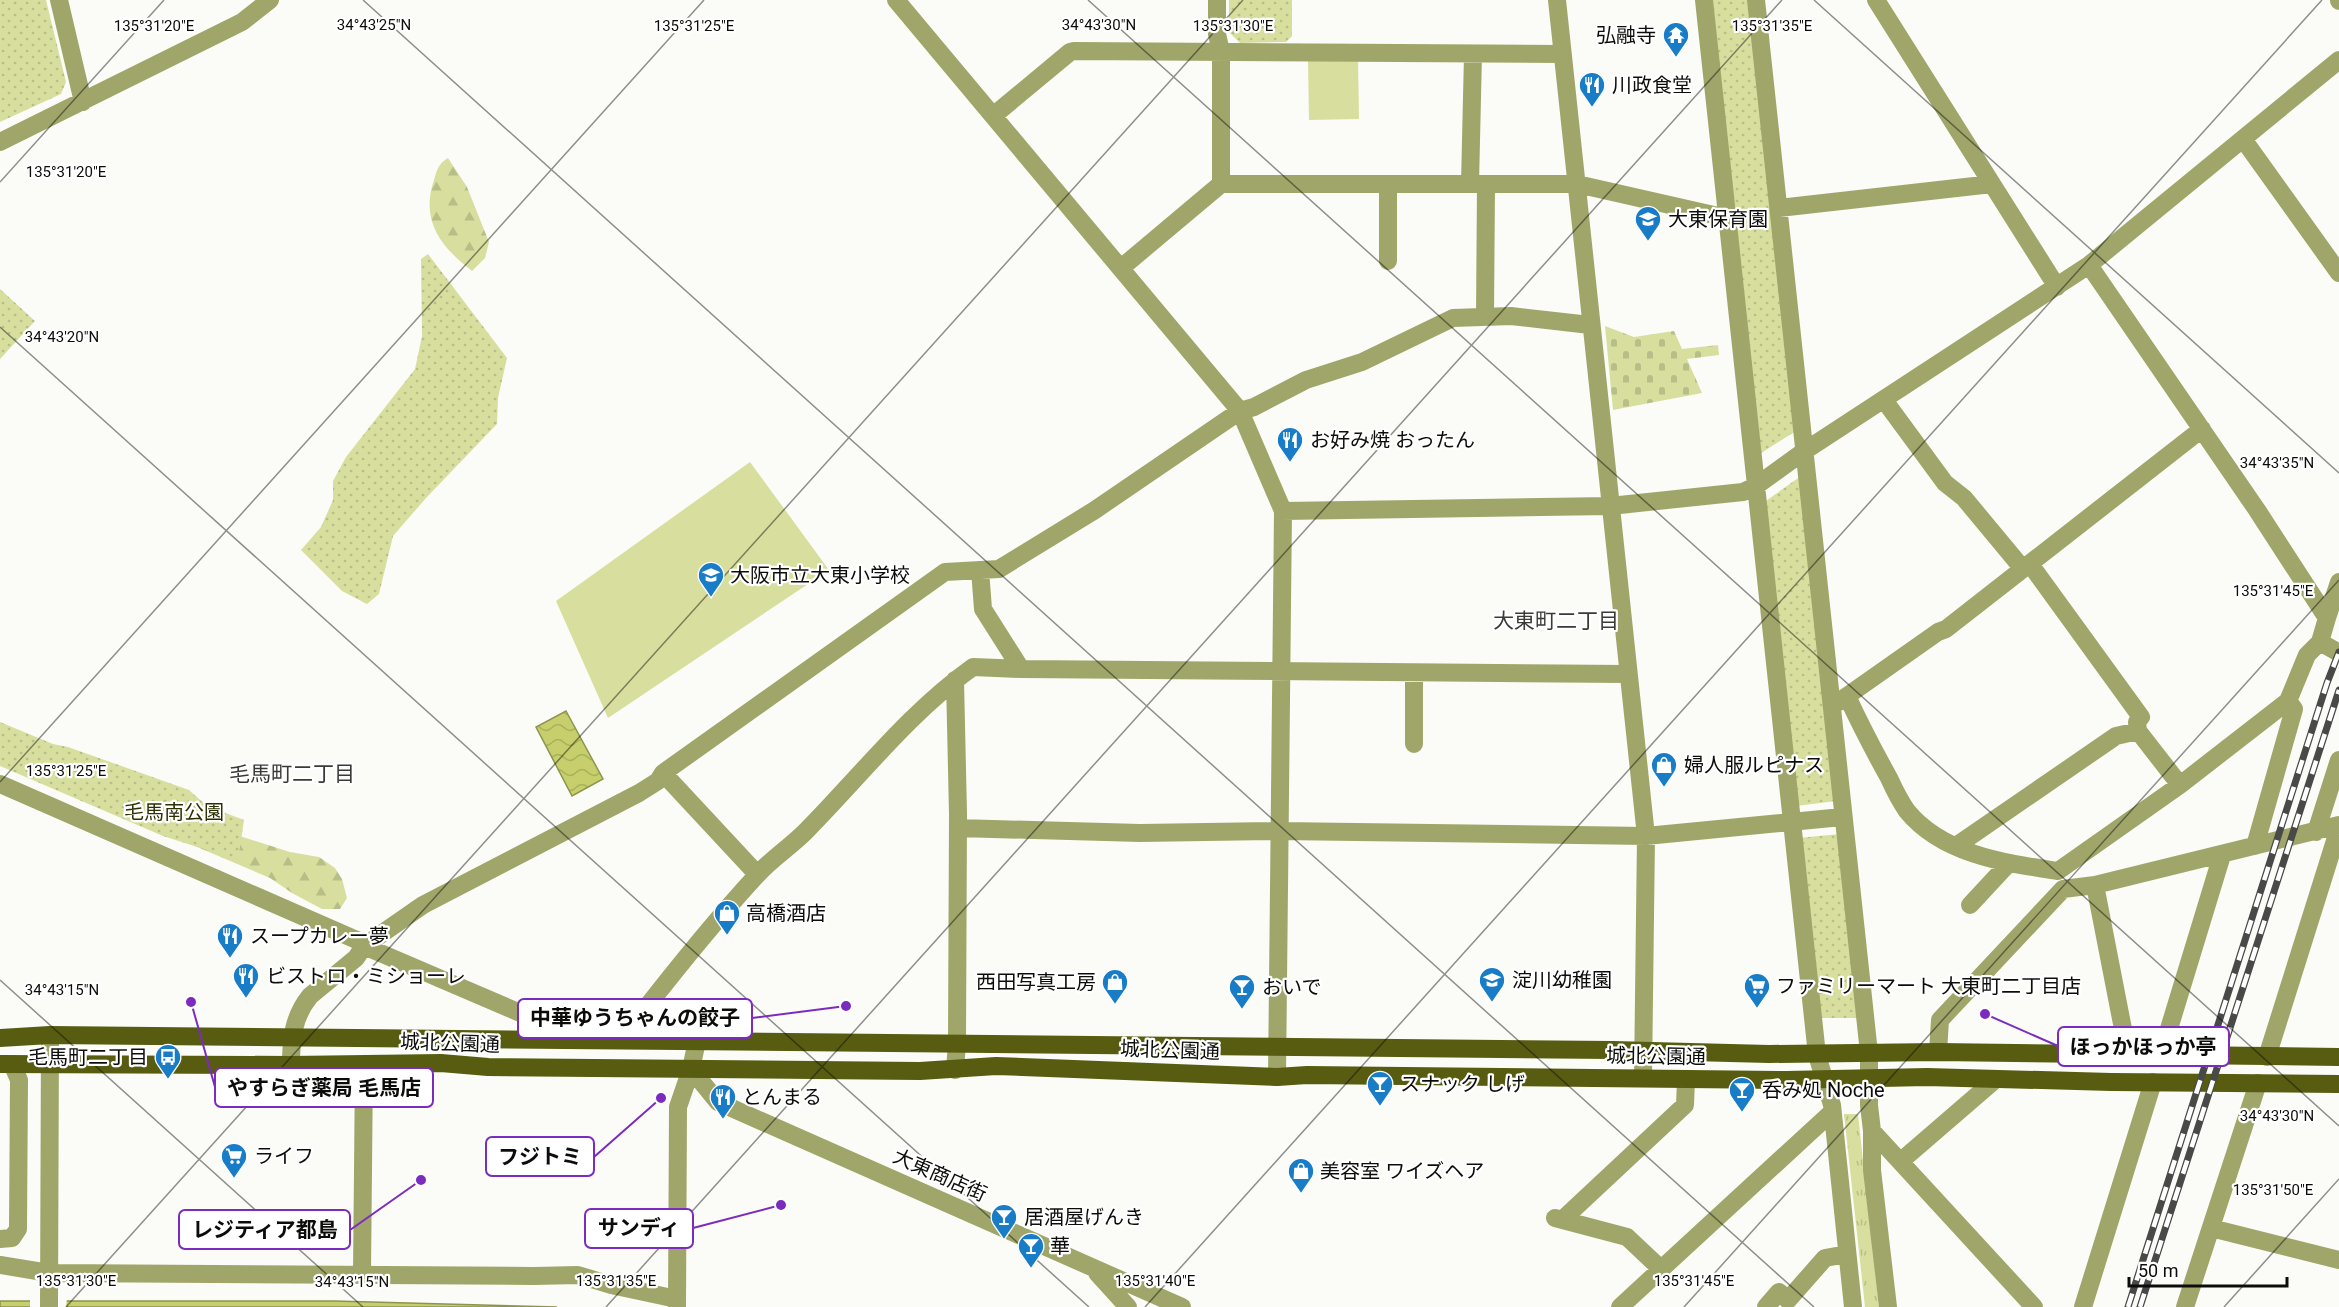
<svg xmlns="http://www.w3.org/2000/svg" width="2339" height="1307" font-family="Roboto,'Noto Sans JP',sans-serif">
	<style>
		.grass { fill: url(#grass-tufts) }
		.forest { fill: url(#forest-firs) }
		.cemetery { fill: url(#cemetery-stones) }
		.park { fill: url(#park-dots) }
		.garden { fill: #d8df9e }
		.water { fill: url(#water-waves); stroke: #8e944e; stroke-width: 1.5 }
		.pier { fill: #fbfcf7 }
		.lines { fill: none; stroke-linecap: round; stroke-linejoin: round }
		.minor { stroke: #a0a669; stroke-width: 18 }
		.major { stroke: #575c10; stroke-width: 18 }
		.rail-casing { stroke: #494a48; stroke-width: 7 }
		.rail { stroke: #fff; stroke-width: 4.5; stroke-dasharray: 14; stroke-linecap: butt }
		.ticks { fill: none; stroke: #0c0c0b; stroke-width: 1.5; stroke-opacity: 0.45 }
		.labels { text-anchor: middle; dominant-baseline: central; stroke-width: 4.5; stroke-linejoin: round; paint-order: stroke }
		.poi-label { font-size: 20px; fill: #0c0c0b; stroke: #fff; text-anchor: start }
		.park-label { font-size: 20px; fill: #2d3004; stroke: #fff }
		.street-label { font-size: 20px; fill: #0c0c0b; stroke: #fff }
		.neighbourhood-label { font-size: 21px; fill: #3a3a37; stroke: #fff }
		.ticks-label { font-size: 15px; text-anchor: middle; fill: #0c0c0b; stroke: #fff; stroke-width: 4.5; stroke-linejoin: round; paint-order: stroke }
		.leader { fill: none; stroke: #7b2cbf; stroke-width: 2 }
		.callout-dot { fill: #7b2cbf; stroke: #fff; stroke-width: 2 }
		.callout { fill: #fff; stroke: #7b2cbf; stroke-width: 2 }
		.callout-label { font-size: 21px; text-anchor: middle; font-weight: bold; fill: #0c0c0b }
	</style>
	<defs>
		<pattern id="grass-tufts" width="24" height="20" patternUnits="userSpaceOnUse" patternTransform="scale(1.5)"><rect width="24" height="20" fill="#d8df9e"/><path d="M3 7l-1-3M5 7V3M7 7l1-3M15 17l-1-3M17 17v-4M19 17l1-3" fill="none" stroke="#b8be87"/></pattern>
		<pattern id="forest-firs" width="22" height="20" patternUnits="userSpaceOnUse" patternTransform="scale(1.5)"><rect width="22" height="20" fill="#d8df9e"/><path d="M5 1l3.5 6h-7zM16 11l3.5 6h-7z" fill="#b8be87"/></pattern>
		<pattern id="cemetery-stones" width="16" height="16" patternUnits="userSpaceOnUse" patternTransform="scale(1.5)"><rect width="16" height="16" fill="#d8df9e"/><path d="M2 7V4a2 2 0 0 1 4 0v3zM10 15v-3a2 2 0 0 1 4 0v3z" fill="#b8be87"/></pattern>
		<pattern id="park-dots" width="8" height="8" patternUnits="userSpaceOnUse" patternTransform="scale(1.5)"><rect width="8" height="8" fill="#d8df9e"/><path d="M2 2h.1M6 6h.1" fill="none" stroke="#b8be87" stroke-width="1.8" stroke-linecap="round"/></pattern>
		<pattern id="water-waves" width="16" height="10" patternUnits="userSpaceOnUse" patternTransform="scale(1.5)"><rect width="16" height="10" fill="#c6cf6b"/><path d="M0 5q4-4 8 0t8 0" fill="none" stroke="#a9b15b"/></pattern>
	</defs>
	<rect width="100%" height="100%" fill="#fbfcf7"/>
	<path class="grass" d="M1844,1114H1858L1879,1307H1865Z"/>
	<path class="forest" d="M448,158L467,187L489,242L485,258L472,271C441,247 420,221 434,180C437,170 438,164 448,158Z
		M227,832L290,852L319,857L335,868L342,879L347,898L340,909H322L292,893L270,878L176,838Z"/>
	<path class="cemetery" d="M1605,326L1634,337L1674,331L1682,349L1718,345L1719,355L1687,359L1702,393L1613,410Z"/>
	<path class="park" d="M0,0H46L66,82L61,94L0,122Z
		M1229,0H1292V36L1286,42L1240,43L1229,32Z
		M1709,0H1751L1796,431L1758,455Z
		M428,254L507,358L498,398L497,424L426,498L393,536L379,594L367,604L342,591L301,550L321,527L333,500V481L346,457L415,369L422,336L421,259Z
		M0,289L35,321L0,359Z
		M1801,476L1836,801L1796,806L1763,503Z
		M0,722L53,744L68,747L189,790L207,806L244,820L238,860L163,836L0,766Z
		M1840,834L1858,1018H1819L1798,838Z"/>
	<path class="garden" d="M1358,59L1359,119L1309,120L1308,60Z
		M750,462L829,570L608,718L556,601Z"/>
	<path class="water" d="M566,711L603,779L572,796L536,727Z
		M0,1301H334L557,1307H0Z"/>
	<path class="pier" d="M30,1298H67L66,1307H30Z"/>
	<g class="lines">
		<path class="minor" d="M59,0L83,102
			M896,0L1240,411L1283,511L1277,1077
			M1217,0V34L1221,52V184
			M1557,0L1646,836L1643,1078
			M1704,0L1817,1055L1832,1105L1853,1307
			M1756,0L1869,1053V1105L1872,1131V1170L1888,1307
			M1876,0L2057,287
			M2339,0V1
			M993,116L1070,52L1074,51L1562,54
			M2243,139L2339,273
			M0,142L242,22L270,0
			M1470,184L1473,54
			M1779,208L1992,184
			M1388,261V184
			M2089,265L2257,510L2327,618L2320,642L2339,653
			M1121,268L1221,184H1577L1727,218
			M1485,316L1486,184
			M1884,400L1945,483L1964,498L2023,569
			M1283,511L1610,506L1743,492L1756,486L1803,452L2089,265L2339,60
			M2030,564L2141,717L2137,722L2138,731L2180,785
			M980,570L983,609L1021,669
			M2327,618L2339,582
			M1414,673V744
			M1847,696C1860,724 1874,751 1889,778C1894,789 1900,801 1907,811C1943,855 2006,863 2058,871L2180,785L2288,701L2307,655L2320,642
			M1837,703L1938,632L1946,629L2202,429
			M663,773L757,874
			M0,784L359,941L364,946L539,1021L573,1039
			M958,828L1140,833L1280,831L1646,836L1842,817
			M2316,832L2339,760
			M1956,846L2116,736L2138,731
			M2255,846L2294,709L2288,701
			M2095,885L2123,1029
			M1970,905L2009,863
			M621,1040C664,984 709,927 757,875C772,858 792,846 808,829C862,774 910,712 973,667L1021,669L1627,674
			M1938,1052L1940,1020L2063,889L2095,885L2339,825
			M2161,1055L2222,855
			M2267,1057L2339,828
			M291,1065C291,1039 293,1017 310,996L356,958L364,946L423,905L639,793L658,781L663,773L945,572L999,569L1095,510L1240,411L1254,407L1306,380L1362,362L1453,318L1511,316L1590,325
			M691,1069L718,1102L1182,1307
			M955,1070L957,1043L958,814L955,680
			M1872,1131L2034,1307
			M1901,1161L1996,1079
			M1555,1218L1627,1237L1661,1269
			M1562,1220L1685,1105L1686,1080
			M2211,1228L2339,1260
			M0,1239L12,1238L18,1229L19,1080L12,1064
			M0,1265L49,1273L534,1276L578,1275L611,1285L677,1299
			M1097,1273L1128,1307
			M362,1274L364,1065
			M49,1307L50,1035
			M677,1307L678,1107L691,1069L697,1041
			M1620,1307L1832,1112
			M1766,1307L1779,1292L1788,1300L1825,1258L1847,1254
			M2083,1307L2153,1082
			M2185,1307L2258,1083"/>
		<path class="major" d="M0,1038L50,1035L1613,1050L1769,1054L1938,1052L2339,1057
			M0,1064L291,1065L441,1063L488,1067L920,1071L996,1066L1277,1077L1307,1075L1787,1080L1927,1077L2111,1082L2339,1084"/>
		<g class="rail-casing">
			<path id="rail" d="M2128,1307L2327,683L2339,652
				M2140,1307L2339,690"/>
		</g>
		<use href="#rail" class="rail"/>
	</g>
	<path class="ticks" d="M363,0L1814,1307M1088,0L2339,1126M1814,0L2339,473M0,182L164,0M0,327L1089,1307M0,782L704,0M0,980L363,1307M66,1307L1243,0M606,1307L1782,0M1145,1307L2322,0M1684,1307L2339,580M2224,1307L2339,1179"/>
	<defs>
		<g id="temple-pin" transform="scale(1.35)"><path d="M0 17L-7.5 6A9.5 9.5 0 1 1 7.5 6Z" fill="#197cc7" stroke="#fff"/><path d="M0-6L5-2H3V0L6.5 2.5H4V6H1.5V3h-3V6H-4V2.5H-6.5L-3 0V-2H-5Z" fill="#fff"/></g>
		<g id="restaurant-pin" transform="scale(1.35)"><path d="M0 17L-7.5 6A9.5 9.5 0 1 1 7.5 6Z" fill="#197cc7" stroke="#fff"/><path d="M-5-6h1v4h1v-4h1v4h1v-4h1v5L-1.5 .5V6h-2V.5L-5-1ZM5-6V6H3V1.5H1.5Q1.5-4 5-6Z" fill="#fff"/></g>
		<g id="school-pin" transform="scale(1.35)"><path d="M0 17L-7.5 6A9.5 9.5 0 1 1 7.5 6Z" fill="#197cc7" stroke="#fff"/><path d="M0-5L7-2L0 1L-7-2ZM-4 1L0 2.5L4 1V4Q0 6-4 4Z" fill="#fff"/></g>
		<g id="shop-pin" transform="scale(1.35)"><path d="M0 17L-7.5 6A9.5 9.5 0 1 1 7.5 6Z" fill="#197cc7" stroke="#fff"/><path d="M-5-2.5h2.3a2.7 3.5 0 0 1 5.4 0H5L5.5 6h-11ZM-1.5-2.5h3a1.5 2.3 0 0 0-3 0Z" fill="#fff"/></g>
		<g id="supermarket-pin" transform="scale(1.35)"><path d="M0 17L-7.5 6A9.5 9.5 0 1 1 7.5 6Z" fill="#197cc7" stroke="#fff"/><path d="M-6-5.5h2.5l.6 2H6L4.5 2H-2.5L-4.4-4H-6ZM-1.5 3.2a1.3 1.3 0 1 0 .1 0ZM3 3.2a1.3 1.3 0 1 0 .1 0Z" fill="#fff"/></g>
		<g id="bar-pin" transform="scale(1.35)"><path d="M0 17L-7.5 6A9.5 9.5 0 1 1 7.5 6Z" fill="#197cc7" stroke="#fff"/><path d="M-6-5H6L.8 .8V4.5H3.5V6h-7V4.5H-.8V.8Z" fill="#fff"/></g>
		<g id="bus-pin" transform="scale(1.35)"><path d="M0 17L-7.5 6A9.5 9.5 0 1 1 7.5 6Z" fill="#197cc7" stroke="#fff"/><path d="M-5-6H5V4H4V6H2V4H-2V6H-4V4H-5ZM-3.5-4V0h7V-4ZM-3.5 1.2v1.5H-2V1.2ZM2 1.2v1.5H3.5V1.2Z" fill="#fff"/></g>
	</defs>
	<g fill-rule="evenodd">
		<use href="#temple-pin" x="1676" y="35"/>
		<use href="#restaurant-pin" x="1592" y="85"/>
		<use href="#school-pin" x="1648" y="219"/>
		<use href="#restaurant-pin" x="1290" y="440"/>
		<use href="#school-pin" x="711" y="575"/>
		<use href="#shop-pin" x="1664" y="765"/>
		<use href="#shop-pin" x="727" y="913"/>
		<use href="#restaurant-pin" x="230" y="936"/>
		<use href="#restaurant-pin" x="246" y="976"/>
		<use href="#school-pin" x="1492" y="980"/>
		<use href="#shop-pin" x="1115" y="982"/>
		<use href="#supermarket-pin" x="1757" y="986"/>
		<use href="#bar-pin" x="1242" y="987"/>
		<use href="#bus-pin" x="168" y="1057"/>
		<use href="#bar-pin" x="1380" y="1084"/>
		<use href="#bar-pin" x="1742" y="1090"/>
		<use href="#restaurant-pin" x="723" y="1097"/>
		<use href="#supermarket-pin" x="234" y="1156"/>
		<use href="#shop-pin" x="1301" y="1171"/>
		<use href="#bar-pin" x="1004" y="1217"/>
		<use href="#bar-pin" x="1031" y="1246"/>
	</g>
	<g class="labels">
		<g class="poi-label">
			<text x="1656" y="35" text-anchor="end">弘融寺</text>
			<text x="1612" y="85">川政食堂</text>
			<text x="1668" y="219">大東保育園</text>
			<text x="1310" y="440">お好み焼 おったん</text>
			<text x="730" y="575">大阪市立大東小学校</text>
			<text x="1684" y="765">婦人服ルピナス</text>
			<text x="746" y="913">高橋酒店</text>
			<text x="250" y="936">スープカレー夢</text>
			<text x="266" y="976">ビストロ・ミショーレ</text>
			<text x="1512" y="980">淀川幼稚園</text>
			<text x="1096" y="982" text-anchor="end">西田写真工房</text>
			<text x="1776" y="986">ファミリーマート 大東町二丁目店</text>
			<text x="1262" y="987">おいで</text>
			<text x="148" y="1057" text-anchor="end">毛馬町二丁目</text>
			<text x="1400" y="1084">スナック しげ</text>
			<text x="1762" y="1090">呑み処 Noche</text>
			<text x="742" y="1097">とんまる</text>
			<text x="254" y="1156">ライフ</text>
			<text x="1320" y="1171">美容室 ワイズヘア</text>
			<text x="1024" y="1217">居酒屋げんき</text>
			<text x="1050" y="1246">華</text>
		</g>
		<g class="park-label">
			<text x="174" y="812">毛馬南公園</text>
		</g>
		<g class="street-label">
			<text transform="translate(450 1043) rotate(2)">城北公園通</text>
			<text transform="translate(1170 1050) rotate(2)">城北公園通</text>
			<text transform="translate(1656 1056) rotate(1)">城北公園通</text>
			<text transform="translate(940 1175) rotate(24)">大東商店街</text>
		</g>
		<g class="neighbourhood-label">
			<text x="1556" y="621">大東町二丁目</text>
			<text x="292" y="774">毛馬町二丁目</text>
		</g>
	</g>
	<g class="ticks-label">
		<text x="374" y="30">34°43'25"N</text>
		<text x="1099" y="30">34°43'30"N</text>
		<text x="154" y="31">135°31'20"E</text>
		<text x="694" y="31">135°31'25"E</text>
		<text x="1233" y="31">135°31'30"E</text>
		<text x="1772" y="31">135°31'35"E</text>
		<text x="66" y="177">135°31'20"E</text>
		<text x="62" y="342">34°43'20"N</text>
		<text x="2277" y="468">34°43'35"N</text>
		<text x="2273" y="596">135°31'45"E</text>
		<text x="66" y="776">135°31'25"E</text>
		<text x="62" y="995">34°43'15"N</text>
		<text x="2277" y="1121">34°43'30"N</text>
		<text x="2273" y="1195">135°31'50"E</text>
		<text x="76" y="1286">135°31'30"E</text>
		<text x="616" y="1286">135°31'35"E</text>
		<text x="1155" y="1286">135°31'40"E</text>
		<text x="1694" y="1286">135°31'45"E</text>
		<text x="352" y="1287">34°43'15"N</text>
	</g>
	<path class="leader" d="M846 1006L752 1018M1985 1014L2058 1046M191 1002L215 1087M661 1098L594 1157M781 1205L693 1228M421 1180L350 1230"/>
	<g class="callout-dot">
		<circle cx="846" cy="1006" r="6"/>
		<circle cx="1985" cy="1014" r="6"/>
		<circle cx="191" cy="1002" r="6"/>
		<circle cx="661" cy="1098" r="6"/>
		<circle cx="781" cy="1205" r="6"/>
		<circle cx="421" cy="1180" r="6"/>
	</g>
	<g class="callout">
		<rect x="518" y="999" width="234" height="39" rx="6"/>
		<rect x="2058" y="1027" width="171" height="39" rx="6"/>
		<rect x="215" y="1068" width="218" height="39" rx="6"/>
		<rect x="486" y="1137" width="108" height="39" rx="6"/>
		<rect x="585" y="1209" width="108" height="39" rx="6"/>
		<rect x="179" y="1210" width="171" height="39" rx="6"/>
	</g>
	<g class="callout-label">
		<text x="635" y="1025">中華ゆうちゃんの餃子</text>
		<text x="2143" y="1054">ほっかほっか亭</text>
		<text x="324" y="1095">やすらぎ薬局 毛馬店</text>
		<text x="540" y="1164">フジトミ</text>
		<text x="639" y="1235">サンディ</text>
		<text x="265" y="1237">レジティア都島</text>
	</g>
	<path d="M2129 1277v9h158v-9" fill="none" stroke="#0c0c0b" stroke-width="3"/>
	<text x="2138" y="1277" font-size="18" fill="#0c0c0b" stroke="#ffffff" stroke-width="4.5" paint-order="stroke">50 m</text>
</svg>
